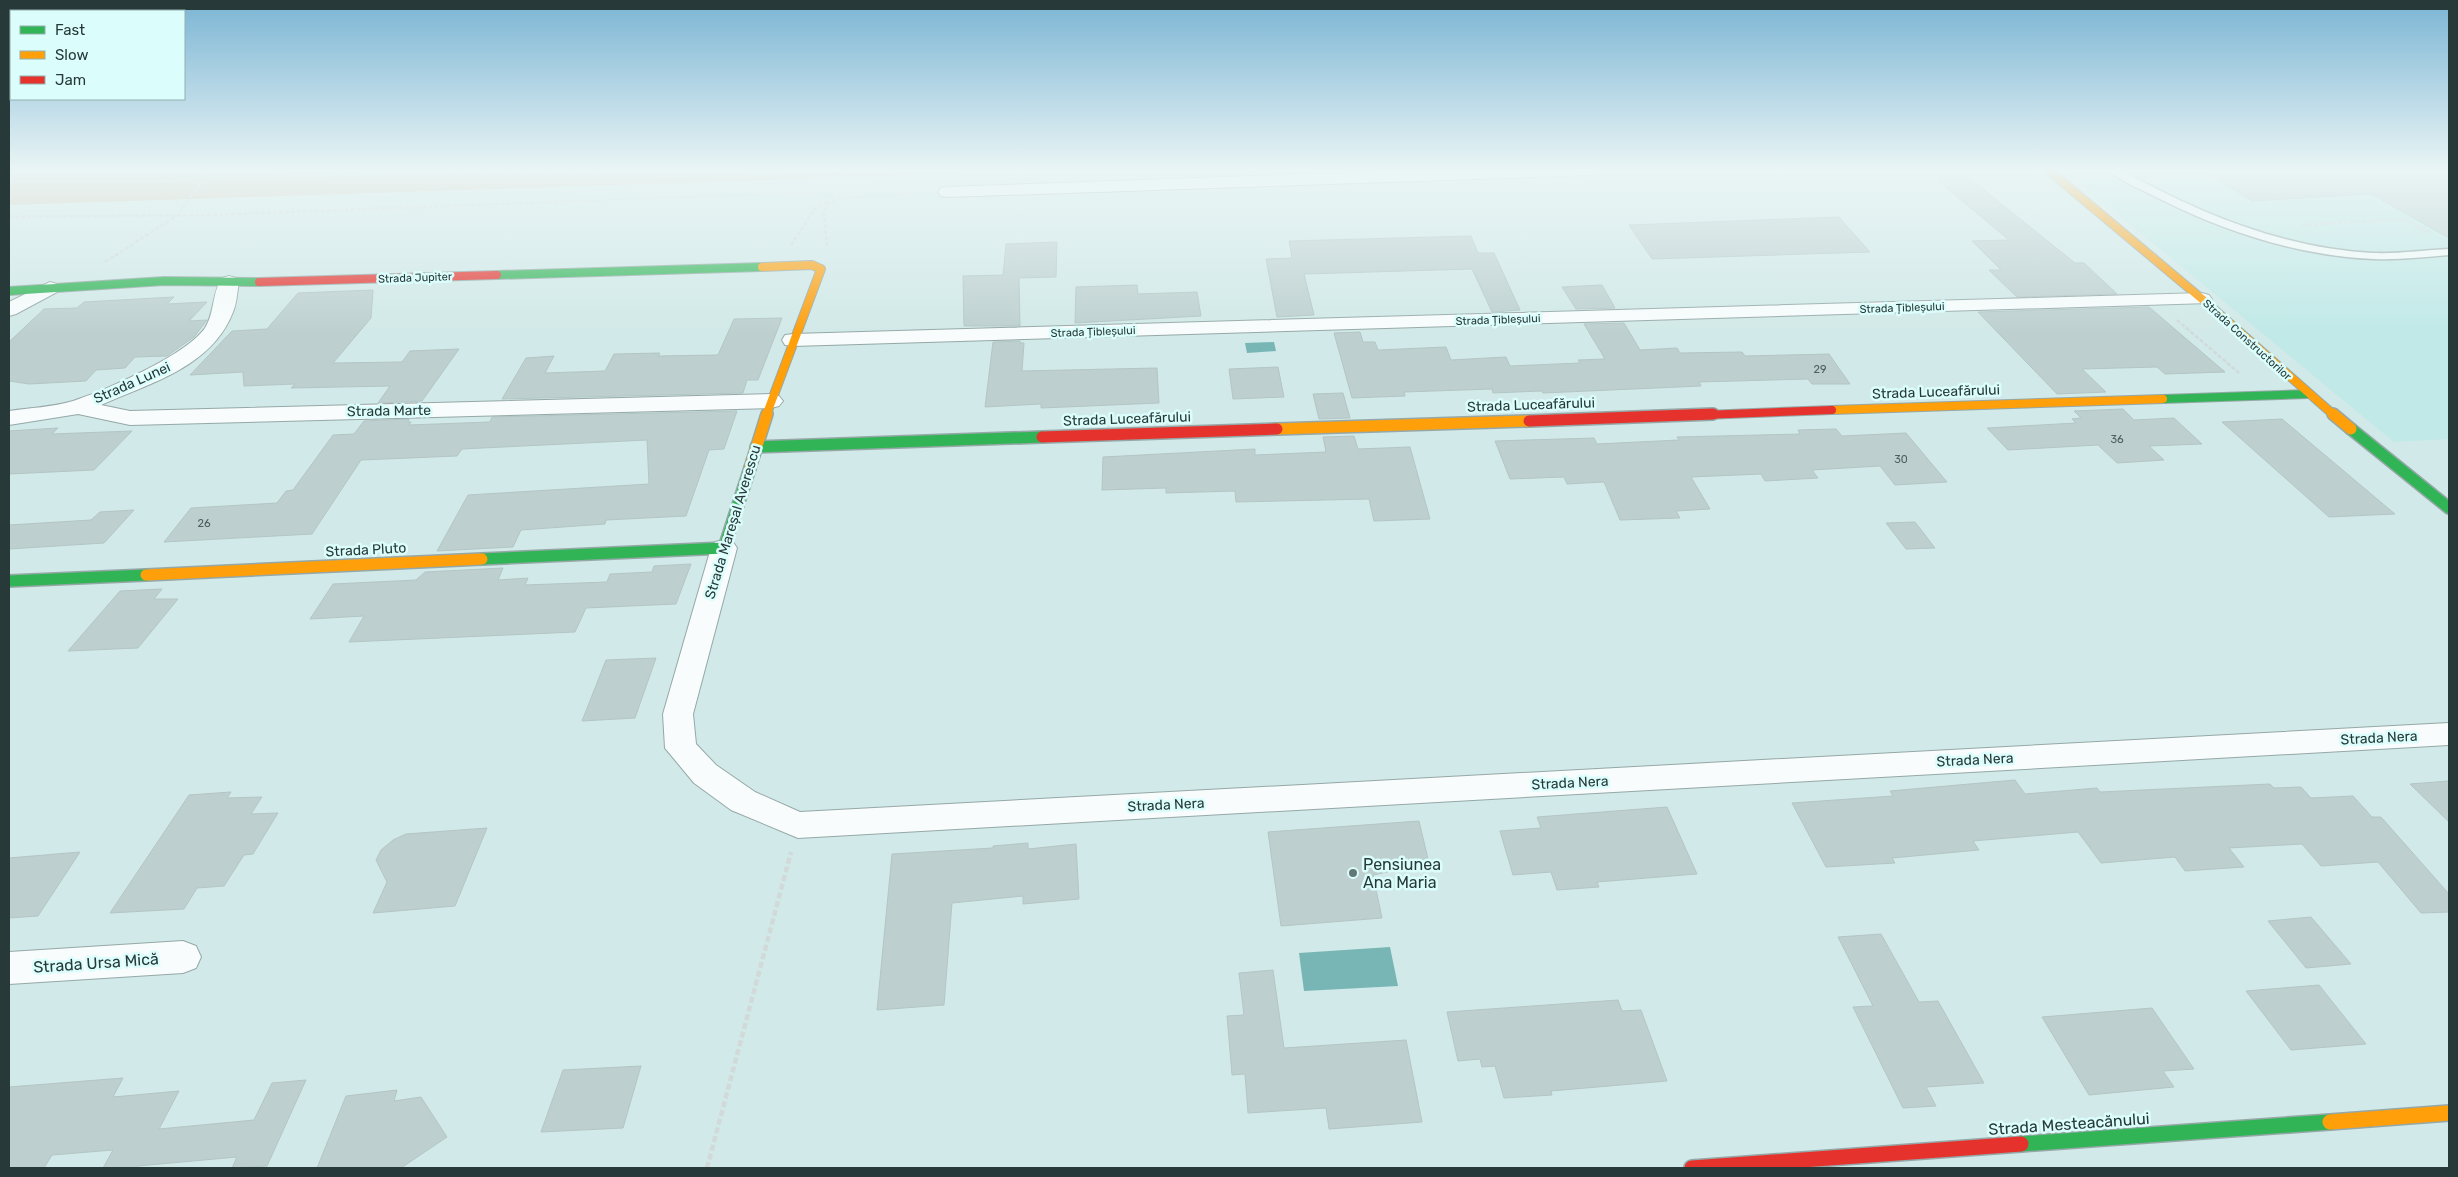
<svg xmlns="http://www.w3.org/2000/svg" width="2458" height="1177" font-family="Rubik,sans-serif">
	<style>
		.built { fill: #c0e9e7 }
		.forest { fill: #d3c4ad }
		.water { fill: #77b6b5 }
		.building { fill: #bdd0cf; stroke: #b3c6c5 }
		.lines { fill: none; stroke-linecap: round; stroke-linejoin: round }
		.lane-casing { stroke: #95a8a7; stroke-width: 3 }
		.street-casing { stroke: #95a8a7; stroke-width: 2 }
		.fast-far2-casing { stroke: #95a8a7; stroke-width: 10 }
		.fast-far1-casing { stroke: #95a8a7; stroke-width: 14 }
		.fast-casing { stroke: #95a8a7; stroke-width: 18 }
		.slow-far2-casing { stroke: #95a8a7; stroke-width: 10 }
		.slow-far1-casing { stroke: #95a8a7; stroke-width: 14 }
		.slow-casing { stroke: #95a8a7; stroke-width: 18 }
		.jam-far2-casing { stroke: #95a8a7; stroke-width: 10 }
		.jam-far1-casing { stroke: #95a8a7; stroke-width: 14 }
		.jam-casing { stroke: #95a8a7; stroke-width: 18 }
		.path-far1 { stroke: #d2d9d9; stroke-width: 2.5; stroke-dasharray: 4 2; stroke-linecap: butt }
		.path { stroke: #d2d9d9; stroke-width: 4.5; stroke-dasharray: 6 3; stroke-linecap: butt }
		.lane { fill: #f8fcfc; fill-rule: evenodd }
		.street { fill: #f8fcfc; fill-rule: evenodd }
		.fast-far2 { stroke: #30b455; stroke-width: 8 }
		.fast-far1 { stroke: #30b455; stroke-width: 11 }
		.fast { stroke: #30b455; stroke-width: 15 }
		.slow-far2 { stroke: #ff9f0a; stroke-width: 8 }
		.slow-far1 { stroke: #ff9f0a; stroke-width: 11 }
		.slow { stroke: #ff9f0a; stroke-width: 15 }
		.jam-far2 { stroke: #e5322d; stroke-width: 8 }
		.jam-far1 { stroke: #e5322d; stroke-width: 11 }
		.jam { stroke: #e5322d; stroke-width: 15 }
		.poi-dot { fill: #637776; stroke: #dbfefd; stroke-width: 2 }
		.labels { text-anchor: middle; dominant-baseline: central; stroke-width: 5; stroke-linejoin: round; paint-order: stroke }
		.far-street-label { font-size: 11px; fill: #283939; stroke: #dbfefd }
		.number-label { font-size: 11px; fill: #4f6060 }
		.street-label { font-size: 14px; fill: #283939; stroke: #dbfefd }
		.near-poi-label { font-size: 16px; fill: #283939; stroke: #dbfefd; text-anchor: start }
		.near-street-label { font-size: 16px; fill: #283939; stroke: #dbfefd }
	</style>
	<rect width="100%" height="100%" fill="#d1e9e8"/>
	<path class="built" d="M2063,169H2449V439L2394,442Z"/>
	<path class="forest" d="M9,169H1103L9,205Z"/>
	<path class="water" d="M1274,342L1276,351L1247,353L1245,343Z
		M1390,947L1398,986L1304,991L1299,953Z"/>
	<path class="building" d="M1946,169H1958L2075,263H2084L2117,294L2017,297L1989,270H2001L1972,241L2009,240L1937,180Z
		M2202,169H2449V238L2371,194L2252,201Z
		M1839,217L1870,252L1652,259L1629,225Z
		M1471,236L1478,253H1494L1520,310L1492,312L1472,269L1304,274L1314,315L1277,317L1266,259L1292,258L1289,241Z
		M1057,242L1056,277L1019,278L1020,326H964L963,276L1003,275L1006,244Z
		M1137,285L1138,294L1197,292L1201,316L1075,323L1076,287Z
		M1602,285L1615,308L1576,309L1562,287Z
		M373,290L371,318L333,363L402,362L410,351L459,349L422,401L378,403L390,386L291,388L295,384L244,386L243,372L190,375L232,331L267,329L298,293Z
		M174,297L167,304L207,302L189,321L207,320L194,337L167,356L135,357L125,368L96,370L86,381L29,384L9,381V342L44,309L77,308L84,302Z
		M2149,307L2225,372L2165,374L2157,367L2082,369L2106,392L2057,394L1978,312Z
		M782,318L758,380H747L743,393L502,399L526,358L554,356L545,373L605,371L614,354L660,353L658,356L718,355L734,319Z
		M1624,323L1640,350L1677,348L1680,353L1742,352L1745,356L1829,354L1850,384H1812L1808,379L1699,382L1701,386L1543,393L1541,391L1493,393L1492,389L1404,392L1405,396L1352,398L1334,333L1360,332L1363,342H1375L1378,350L1446,347L1451,360L1506,357L1510,366L1580,363L1578,360L1605,359L1584,324Z
		M1020,341V343H1024L1022,371L1157,368L1159,403L1041,408V404L985,407L993,342Z
		M1278,367L1284,397L1233,399L1229,369Z
		M1343,393L1350,418L1319,419L1313,394Z
		M2123,409L2134,420L2174,418L2202,444L2149,446L2164,460L2117,463L2098,445L2008,450L1987,428L2076,423L2072,419L2081,418L2074,411Z
		M737,411L724,449L709,450L686,516L606,520L605,524L521,530L513,547L437,551L468,495L649,484L647,440L462,449L457,456L361,460L312,534L164,542L191,508L277,503L286,491L293,490L333,435L354,434L364,421L409,419L408,422H411L409,425L490,422L492,417Z
		M2282,419L2395,514L2329,517L2222,422Z
		M58,428L52,434L132,431L94,470L9,474V431Z
		M1836,429L1842,436L1906,433L1947,482L1895,485L1880,466L1812,470L1818,478L1765,481L1761,474L1691,477L1710,509L1676,511L1680,518L1620,520L1604,482L1567,484L1564,477L1510,479L1495,441L1594,438L1597,444L1679,440L1677,437L1800,434L1798,430Z
		M1354,436L1358,449L1410,447L1430,519L1374,521L1369,499L1236,502L1235,491L1166,493V488L1102,490L1103,457L1255,449V455L1326,452L1323,437Z
		M134,510L104,543L9,549V525L91,520L100,512Z
		M1915,522L1935,548L1906,549L1886,523Z
		M691,564L676,604L586,608L575,632L349,642L364,616L310,619L333,584L416,580L425,572L503,568L498,580L528,578L525,585L607,582L610,574L652,572L654,566Z
		M162,589L154,599H178L138,648L68,651L120,591Z
		M656,658L635,718L582,721L606,660Z
		M2015,780L2025,794L2097,788L2100,792L2270,784L2274,788L2301,787L2311,798L2353,796L2372,817H2381L2449,894V912L2421,913L2378,862L2321,866L2302,844L2229,848L2244,867L2185,871L2175,857L2101,863L2078,832L1973,841L1979,850L1892,858L1895,863L1826,867L1792,803L1893,796L1890,791Z
		M2449,781V822L2410,784Z
		M231,792L227,798L262,797L251,814L278,813L253,854L244,855L224,886L197,888L184,909L110,913L189,795Z
		M1667,807L1697,874L1597,882L1599,887L1557,890L1551,872L1513,875L1500,831L1541,828L1537,817Z
		M1419,821L1429,863L1373,875L1382,918L1281,926L1268,832Z
		M487,828L455,906L373,913L387,882L376,860L381,850L393,840L406,834Z
		M1028,843V849L1076,844L1079,899L1023,904V896L952,903L944,1005L877,1010L892,854L993,848V846Z
		M80,852L38,916L9,918V858Z
		M2311,917L2351,964L2306,968L2268,921Z
		M1881,934L1919,1002L1938,1001L1984,1083L1926,1087L1936,1106L1903,1108L1853,1007L1873,1006L1838,937Z
		M1273,970L1284,1048L1406,1040L1422,1122L1329,1129L1326,1108L1248,1113L1245,1074L1232,1075L1227,1016L1244,1015L1239,973Z
		M2319,985L2366,1044L2291,1050L2246,991Z
		M1618,1000L1622,1011L1641,1010L1667,1081L1551,1091L1552,1095L1504,1098L1495,1066L1482,1067L1480,1059L1458,1061L1447,1012Z
		M2152,1008L2194,1069L2163,1071L2174,1087L2089,1095L2042,1017Z
		M641,1066L623,1128L541,1132L563,1070Z
		M123,1078L113,1097L179,1091L159,1129L254,1120L272,1083L306,1080L267,1166L232,1168L237,1157L138,1166L137,1168H103L113,1150L52,1155L44,1168H9V1087Z
		M397,1090L394,1101L421,1097L447,1137L401,1168H317L346,1096Z"/>
	<g class="lines">
		<g class="lane-casing">
			<path id="lane" d="M2107,169H2119C2198,213 2282,248 2373,253C2398,254 2424,250 2449,249V255C2424,257 2399,260 2374,259C2299,256 2226,232 2160,199C2143,190 2121,182 2107,169Z"/>
		</g>
		<g class="street-casing">
			<path id="street" d="M1450,169H1627L1619,174L947,197L941,196L938,192L941,188L947,187Z
				M229,276L236,278L239,282C237,292 237,303 233,312C212,367 150,383 101,405L130,411L771,394L779,396L783,401L779,406L771,408L130,425L78,414L9,425V411C29,408 53,407 73,401C106,390 185,356 205,328C215,312 212,292 222,278Z
				M50,282L57,284L60,288L57,292L16,314L9,316V302Z
				M2202,293L2209,295L2212,299L2209,303L793,346L785,345L782,340L785,335L793,334Z
				M724,540L733,542L737,548L693,714L696,744L716,765L755,792L800,812L2449,723V745L798,838L731,810L694,783L665,748L663,714L711,548L715,542Z
				M183,941L196,946L201,957L196,968L183,973L9,984V952Z"/>
		</g>
		<g class="fast-far2-casing">
			<path id="fast-far2" d="M497,275L762,267
				M9,291L164,281L259,282
				M2163,399L2308,394"/>
		</g>
		<g class="fast-far1-casing">
			<path id="fast-far1" d="M2351,429L2449,508
				M756,447L1042,437
				M482,559L724,548L750,468
				M9,581L146,575"/>
		</g>
		<g class="fast-casing">
			<path id="fast" d="M2021,1144L2330,1122"/>
		</g>
		<g class="slow-far2-casing">
			<path id="slow-far2" d="M2047,169L2202,299L2335,416
				M762,267L812,265L821,269L766,416
				M1832,410L2163,399"/>
		</g>
		<g class="slow-far1-casing">
			<path id="slow-far1" d="M2333,414L2351,429
				M1277,429L1529,421
				M750,468L767,414
				M146,575L482,559"/>
		</g>
		<g class="slow-casing">
			<path id="slow" d="M2330,1122L2449,1113"/>
		</g>
		<g class="jam-far2-casing">
			<path id="jam-far2" d="M259,282L497,275
				M1678,416L1832,410"/>
		</g>
		<g class="jam-far1-casing">
			<path id="jam-far1" d="M1529,421L1713,414
				M1042,437L1277,429"/>
		</g>
		<g class="jam-casing">
			<path id="jam" d="M1692,1168L2021,1144"/>
		</g>
		<path class="path-far1" d="M9,182H123L409,173L738,172L757,174L865,169
			M9,217L211,215L788,193H813L840,198L841,171
			M2302,225L2405,219L2431,234
			M791,245L816,207L828,202
			M827,246L824,213L829,202L840,198L923,193
			M105,262L178,215L210,169
			M2177,320L2239,373"/>
		<path class="path" d="M707,1168L791,852"/>
		<use href="#lane" class="lane"/>
		<use href="#street" class="street"/>
		<use href="#fast-far2" class="fast-far2"/>
		<use href="#fast-far1" class="fast-far1"/>
		<use href="#fast" class="fast"/>
		<use href="#slow-far2" class="slow-far2"/>
		<use href="#slow-far1" class="slow-far1"/>
		<use href="#slow" class="slow"/>
		<use href="#jam-far2" class="jam-far2"/>
		<use href="#jam-far1" class="jam-far1"/>
		<use href="#jam" class="jam"/>
	</g>
	<linearGradient id="sky" x2="0" y2="1"><stop stop-color="#7bb5d4"/><stop offset="0.51" stop-color="#eaf5f5"/><stop offset="1" stop-color="#eaf5f5" stop-opacity="0"/></linearGradient>
	<rect width="2458" height="334" fill="url(#sky)"/>
	<circle class="poi-dot" cx="1353" cy="873" r="5"/>
	<g class="labels">
		<g class="far-street-label">
			<text transform="translate(415 278) rotate(-2)">Strada Jupiter</text>
			<text transform="translate(1902 308) rotate(-2)">Strada Țibleșului</text>
			<text transform="translate(1498 320) rotate(-2)">Strada Țibleșului</text>
			<text transform="translate(1093 332) rotate(-2)">Strada Țibleșului</text>
			<text transform="translate(2247 340) rotate(42)">Strada Constructorilor</text>
		</g>
		<g class="number-label">
			<text x="1820" y="369">29</text>
			<text x="2117" y="439">36</text>
			<text x="1901" y="459">30</text>
			<text x="204" y="523">26</text>
		</g>
		<g class="street-label">
			<text transform="translate(132 383) rotate(-24)">Strada Lunei</text>
			<text transform="translate(1936 392) rotate(-2)">Strada Luceafărului</text>
			<text transform="translate(1531 405) rotate(-2)">Strada Luceafărului</text>
			<text transform="translate(389 411) rotate(-1)">Strada Marte</text>
			<text transform="translate(1127 419) rotate(-2)">Strada Luceafărului</text>
			<text transform="translate(733 522) rotate(-73)">Strada Mareșal Averescu</text>
			<text transform="translate(366 550) rotate(-3)">Strada Pluto</text>
			<text transform="translate(2379 738) rotate(-3)">Strada Nera</text>
			<text transform="translate(1975 760) rotate(-3)">Strada Nera</text>
			<text transform="translate(1570 783) rotate(-3)">Strada Nera</text>
			<text transform="translate(1166 805) rotate(-3)">Strada Nera</text>
		</g>
		<g class="near-poi-label">
			<text x="1363" y="864">Pensiunea<tspan x="1363" dy="18">Ana Maria</tspan></text>
		</g>
		<g class="near-street-label">
			<text transform="translate(96 963) rotate(-4)">Strada Ursa Mică</text>
			<text transform="translate(2069 1124) rotate(-4)">Strada Mesteacănului</text>
		</g>
	</g>
	<rect width="2458" height="1177" fill="none" stroke="#283939" stroke-width="20"/>
	<rect x="10" y="10" width="175" height="90" fill="#dbfefd" stroke="#93afaf"/>
	<rect x="20" y="26" width="25" height="8" fill="#30b455" stroke="#93afaf"/>
	<text x="55" y="35" font-size="15" fill="#283939">Fast</text>
	<rect x="20" y="51" width="25" height="8" fill="#ff9f0a" stroke="#93afaf"/>
	<text x="55" y="60" font-size="15" fill="#283939">Slow</text>
	<rect x="20" y="76" width="25" height="8" fill="#e5322d" stroke="#93afaf"/>
	<text x="55" y="85" font-size="15" fill="#283939">Jam</text>
</svg>
